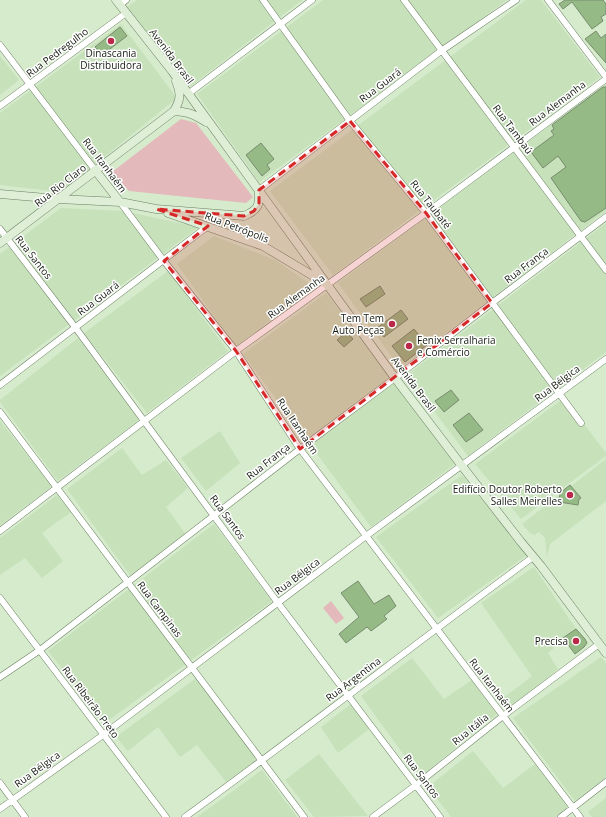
<svg xmlns="http://www.w3.org/2000/svg" width="606" height="817" font-family="'Open Sans',sans-serif">
	<style>
		.built { fill: #c7e1bb }
		.green { fill: #e4b9bc }
		.building { fill: #96ba86; stroke: #788c6f }
		.lines { fill: none; stroke-linecap: round; stroke-linejoin: round }
		.street-casing { stroke: #6d8064; stroke-width: 7 }
		.secondary-casing { stroke: #6d8064; stroke-width: 9 }
		.street { stroke: #fff; stroke-width: 6 }
		.secondary { stroke: #deeed7; stroke-width: 8 }
		.marked { fill: #d62828; fill-opacity: 0.2; stroke: #d62828; stroke-width: 3; stroke-dasharray: 8 5; stroke-linejoin: round }
		.poi-dot { fill: #b92849; stroke: #fff; stroke-width: 1.5 }
		.labels { text-anchor: middle; dominant-baseline: central; stroke-width: 3; stroke-linejoin: round; paint-order: stroke }
		.street-label { font-size: 10px; fill: #141b10; stroke: #fff }
		.poi-label { font-size: 10px; fill: #141b10; stroke: #fff; text-anchor: end }
	</style>
	<rect width="100%" height="100%" fill="#d5ebcc"/>
	<path class="built" d="M137,0H302L191,86L127,7Z
		M323,0H507L259,182L197,94Z
		M526,0H541L600,77L333,275L270,191Z
		M121,24L177,98L61,192L0,185V113Z
		M0,56L19,80L0,95Z
		M606,84V211L400,368L338,283Z
		M61,208L123,211L199,227L0,376V254Z
		M606,223V352L468,456L407,375Z
		M214,236L275,260L313,286L236,347L177,264Z
		M168,271L228,351L147,413L84,333Z
		M326,293L455,464L371,527L243,354Z
		M78,338L139,420L58,481L0,402V400Z
		M564,398L606,453V456L521,519L475,464Z
		M0,421L52,486L0,525Z
		M220,431L240,463L206,491L181,458Z
		M122,448L142,475L166,460L188,488L166,507L187,536L132,578L67,489Z
		M606,459V501L550,544L547,557L545,538L539,532L534,535L530,533L522,524Z
		M462,475L527,555L438,618L376,537Z
		M57,495L71,512L42,533L63,561L42,578L25,558L0,575V538Z
		M214,524L272,601L105,723L48,651Z
		M534,567L576,629L548,653L558,669L510,711L502,699L532,676L481,603Z
		M601,657L606,663V777L575,801L513,718Z
		M412,658L444,699L472,680L497,714L420,777L361,696Z
		M196,678L258,759L226,782L197,745L180,757L158,727L128,751L116,737Z
		M351,704L369,729L338,753L321,727Z
		M473,751L503,788L535,764L569,808L556,817H451L428,787Z
		M319,754L368,816L314,817L285,780Z
		M262,770L297,817H197Z
		M606,798V817H592L588,812Z"/>
	<path class="green" d="M181,119L196,123L253,197L246,203L129,191L112,172Z
		M331,601L344,618L336,624L323,608Z"/>
	<path class="building" d="M565,0H603L606,4V14L601,17L603,21L592,29L572,2L563,9L559,4Z
		M120,27L127,36L102,55L95,47Z
		M596,31L601,38L606,34V63L585,39Z
		M603,87H606V208L585,222L581,221L551,178L566,167L558,156L543,168L531,152L554,135L551,131L554,129L552,125Z
		M261,143L274,159L267,165L270,169L262,176L246,155Z
		M380,286L385,294L366,307L360,299Z
		M401,310L408,319L384,337L377,328Z
		M414,329L427,345L405,362L392,346Z
		M347,332L353,339L344,347L337,340Z
		M451,390L459,400L444,412L435,401Z
		M469,413L483,430L466,442L453,425Z
		M570,485L581,498L579,499L578,505L559,502L560,493Z
		M358,581L374,604L389,595L396,606L384,616L387,619L371,631L367,627L346,643L339,634L359,617L341,593Z
		M576,629L585,639L587,643L584,647L575,654L563,638Z"/>
	<g class="lines">
		<g class="street-casing">
			<path id="street" d="M263,0L350,121L426,213L581,423
				M404,0L606,270
				M548,0L606,77
				M120,5L126,0
				M0,45L95,170
				M188,94L312,0
				M0,106L126,13
				M259,190L441,51L516,0
				M120,202L164,261L236,351L300,449L580,817
				M0,229L75,327L278,603L440,817
				M0,385L208,226
				M0,412L304,817
				M0,531L236,351L426,213L606,79
				M0,598L166,817
				M0,677L40,650L300,449L395,378L492,303L606,217
				M0,783L25,817
				M0,809L103,735L366,536L606,359
				M185,817C302,732 416,643 533,557
				M373,817L416,785L503,716L599,644
				M561,817L606,782"/>
		</g>
		<g class="secondary-casing">
			<path id="secondary" d="M116,0L172,71L395,378L462,466L521,542L541,566L606,653
				M174,111C188,112 194,114 206,122
				M95,170L120,202
				M0,194L58,199L120,202L156,209L244,216C260,209 259,205 259,190
				M168,213L263,246L325,283
				M0,243L174,111C181,99 181,94 176,81"/>
		</g>
		<use href="#street" class="street"/>
		<use href="#secondary" class="secondary"/>
	</g>
	<path class="marked" d="M350,121L426,213L492,303L300,449L236,351L164,261L208,226L156,209L244,216L254,211L259,203V190Z"/>
	<g class="poi-dot">
		<circle cx="111" cy="41" r="4"/>
		<circle cx="392" cy="324" r="4"/>
		<circle cx="409" cy="346" r="4"/>
		<circle cx="570" cy="495" r="4"/>
		<circle cx="576" cy="641" r="4"/>
	</g>
	<g class="labels">
		<g class="street-label">
			<text transform="translate(57 52) rotate(-37)">Rua Pedregulho</text>
			<text transform="translate(172 56) rotate(53)">Avenida Brasil</text>
			<text transform="translate(380 85) rotate(-37)">Rua Guará</text>
			<text transform="translate(557 103) rotate(-37)">Rua Alemanha</text>
			<text transform="translate(513 129) rotate(53)">Rua Tambaú</text>
			<text transform="translate(105 165) rotate(53)">Rua Itanhaém</text>
			<text transform="translate(60 185) rotate(-38)">Rua Rio Claro</text>
			<text transform="translate(431 204) rotate(52)">Rua Taubaté</text>
			<text transform="translate(237 227) rotate(21)">Rua Petrópolis</text>
			<text transform="translate(34 257) rotate(52)">Rua Santos</text>
			<text transform="translate(526 265) rotate(-37)">Rua França</text>
			<text transform="translate(296 296) rotate(-36)">Rua Alemanha</text>
			<text transform="translate(98 298) rotate(-37)">Rua Guará</text>
			<text transform="translate(557 383) rotate(-37)">Rua Bélgica</text>
			<text transform="translate(414 384) rotate(53)">Avenida Brasil</text>
			<text transform="translate(298 426) rotate(56)">Rua Itanhaém</text>
			<text transform="translate(268 461) rotate(-38)">Rua França</text>
			<text transform="translate(228 517) rotate(54)">Rua Santos</text>
			<text transform="translate(297 576) rotate(-37)">Rua Bélgica</text>
			<text transform="translate(160 609) rotate(53)">Rua Campinas</text>
			<text transform="translate(353 679) rotate(-37)">Rua Argentina</text>
			<text transform="translate(492 685) rotate(52)">Rua Itanhaém</text>
			<text transform="translate(91 702) rotate(53)">Rua Ribeirão Preto</text>
			<text transform="translate(470 729) rotate(-39)">Rua Itália</text>
			<text transform="translate(37 769) rotate(-36)">Rua Bélgica</text>
			<text transform="translate(422 776) rotate(53)">Rua Santos</text>
		</g>
		<g class="poi-label">
			<text x="111" y="53" text-anchor="middle">Dinascania<tspan x="111" dy="12">Distribuidora</tspan></text>
			<text x="384" y="318">Tem Tem<tspan x="384" dy="12">Auto Peças</tspan></text>
			<text x="417" y="340" text-anchor="start">Fenix Serralharia<tspan x="417" dy="12">e Comércio</tspan></text>
			<text x="562" y="489">Edifício Doutor Roberto<tspan x="562" dy="12">Salles Meirelles</tspan></text>
			<text x="568" y="641">Precisa</text>
		</g>
	</g>
</svg>
